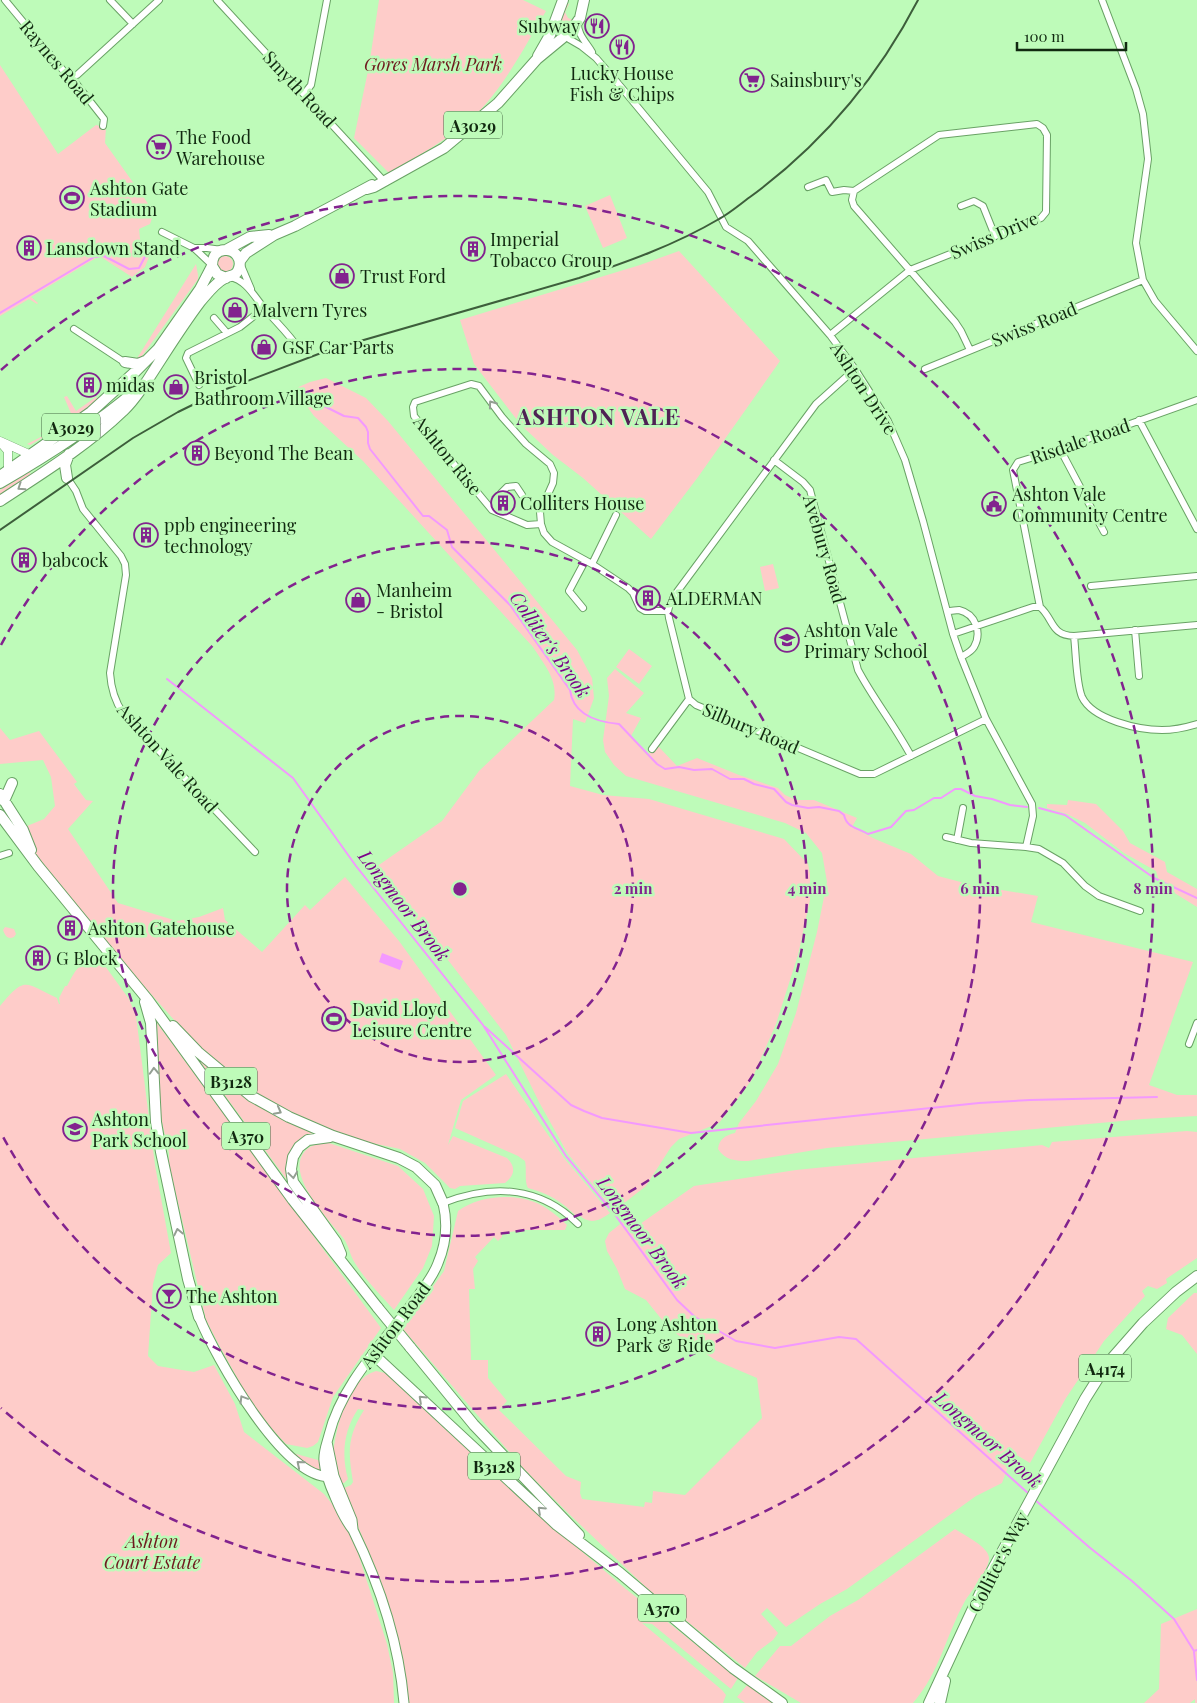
<svg xmlns="http://www.w3.org/2000/svg" width="1197" height="1703" font-family="'Playfair Display',serif">
	<style>
		.green { fill: #feccc9 }
		.water { fill: #f399fe }
		.lines { fill: none; stroke-linecap: round; stroke-linejoin: round }
		.stream { stroke: #f399fe; stroke-width: 2 }
		.minor-tunnel { stroke: #9bd197; stroke-width: 6; stroke-dasharray: 6 3; stroke-linecap: butt }
		.minor-casing { stroke: #69a265; stroke-width: 8 }
		.tertiary-casing { stroke: #69a265; stroke-width: 9 }
		.secondary-casing { stroke: #69a265; stroke-width: 11 }
		.trunk-casing { stroke: #69a265; stroke-width: 12 }
		.minor { stroke: #fff; stroke-width: 6 }
		.tertiary { stroke: #fff; stroke-width: 8 }
		.secondary { stroke: #fff; stroke-width: 9 }
		.trunk { stroke: #fff; stroke-width: 10 }
		.rail { stroke: #3d5e3b; stroke-width: 2 }
		.trunk-bridge-casing { stroke: #69a265; stroke-width: 12; stroke-linecap: butt }
		.trunk-bridge { stroke: #fff; stroke-width: 10 }
		.oneway { stroke: #949f93 }
		.ring { fill: none; stroke: #82238e; stroke-width: 2.5; stroke-dasharray: 9 6 }
		.labels { text-anchor: middle; dominant-baseline: central; stroke-width: 5; stroke-linejoin: round; paint-order: stroke }
		.shield { fill: #befbb9; stroke: #456843; stroke-width: 1 }
		.shield-label { font-size: 16px; font-weight: bold; fill: #112910 }
		.poi-label { font-size: 18px; fill: #112910; stroke: #befbb9; text-anchor: start }
		.street-label { font-size: 18px; fill: #112910; stroke: #befbb9 }
		.park-label { font-size: 18px; font-style: italic; fill: #6e1a1e; stroke: #befbb9 }
		.water-label { font-size: 19px; font-style: italic; fill: #7b0389; stroke: #befbb9 }
		.district-label { font-size: 22px; font-weight: bold; letter-spacing: 1px; fill: #4f2254; stroke: #befbb9 }
		.centre { fill: #82238e; stroke: #befbb9; stroke-width: 2.5 }
		.ring-label { font-size: 15px; text-anchor: middle; font-weight: bold; fill: #82238e; stroke: #befbb9; stroke-width: 5; stroke-linejoin: round; paint-order: stroke }
	</style>
	<rect width="100%" height="100%" fill="#befbb9"/>
	<path class="green" d="M379,0H523L546,11C525,46 502,91 472,118C447,140 418,156 389,173L354,138L369,66Z
		M567,3L569,4L565,12L568,18L573,20L569,26L563,29L561,28L560,22Z
		M0,65L58,154L96,125L106,128L105,143L154,212L150,224L139,229L141,248C154,242 170,248 182,254V256L160,250L156,253L151,252L145,267L132,277L101,257L96,258L31,297L38,303L37,304L29,299L0,316Z
		M610,195L627,238L603,248L585,206Z
		M679,251L780,361L698,477L651,539L583,478L553,455L521,425L474,364L460,320L640,265Z
		M217 264a8 8 0 1 1 16 0a8 8 0 1 1-16 0Z
		M196,264L198,275V279L142,356L136,360Z
		M326,378L366,398L388,421L577,650L592,678L594,698L585,723L573,719L570,786L603,795L649,799L784,839L808,864L810,874V900L798,955L776,1024L751,1081L719,1123L679,1139L671,1147L646,1186L614,1211L568,1154L539,1102L506,1035L376,867L442,821L479,771L554,700C558,679 543,663 533,647L363,461L314,416L294,389L310,382Z
		M67,396L76,411L96,397L98,400L73,418L64,397Z
		M55,425L57,429L30,445L27,444L43,436L41,433Z
		M36,471L38,472L0,498V490L29,472L31,474Z
		M773,564L779,588L765,591L760,567Z
		M629,649L652,666L639,684L616,667Z
		M615,669L644,693L626,713L641,718L631,736L647,755L658,746L677,766L697,758L739,775L778,788L785,795L796,800H814L857,818L852,827L875,839L911,854L938,876L972,885L1038,896L1031,922L1193,962L1149,1085L1177,1095H1197V1116L1143,1119L827,1148L748,1161C735,1161 725,1160 718,1149C719,1139 726,1135 735,1133L739,1123L756,1101L778,1064L796,1013L817,932L827,882L822,853L806,833L785,823L626,776L614,765L605,752L603,740L609,696L607,678Z
		M0,728L10,740L39,731L77,782L74,784L86,800L93,801L68,829L118,903L177,921L199,917L223,908L225,920L262,952L305,905L310,910L345,877L399,941L496,1075L461,1100L448,1145L453,1136L507,1158C516,1167 515,1175 505,1183L460,1186L455,1189L450,1188L425,1163L400,1149L357,1140L285,1111L247,1089L201,1050L108,946L34,854L27,826L44,819L55,806L51,777L43,760L0,764Z
		M1068,800L1096,804L1123,831L1130,843L1165,862L1167,872L1197,889V907L1160,884L1156,871L1124,853L1085,823L1067,814L1047,808V804L1067,805Z
		M5,927L14,929L16,934L14,937C7,940 5,935 3,930Z
		M100,959L129,999L136,1016L155,1165L171,1253L158,1265L153,1284L148,1356L158,1366L194,1372L214,1365L235,1404L244,1432L324,1494L341,1515L357,1550L387,1644L393,1673L394,1703H0V1006C25,976 24,982 57,998L59,1004H60L59,998L65,986H67C78,966 77,965 100,959Z
		M157,1023L381,1328L333,1397L318,1442L313,1446L307,1448L286,1444L256,1412L220,1347L206,1320L169,1165V1153L160,1113Z
		M185,1041L202,1059L314,1133C291,1137 285,1160 287,1180Z
		M506,1074L564,1158L610,1213C599,1221 590,1225 579,1215L577,1217C562,1201 549,1194 528,1188C524,1181 527,1170 525,1161L518,1156L455,1128L463,1101Z
		M1187,1131L1197,1132V1258L1166,1279L1167,1283L1157,1289L1148,1286L1142,1291L1145,1296L1104,1341L1066,1398L1030,1463L1015,1454L1008,1467L1002,1483L976,1496L847,1589L820,1604L786,1627L767,1608L761,1614L778,1633L773,1640L757,1652L745,1668L653,1594L568,1513L525,1470L403,1329L444,1271L458,1211C481,1194 521,1192 546,1208C554,1213 561,1219 567,1225L565,1230H524L502,1233V1237L498,1241L494,1237L475,1257L478,1261L473,1269L475,1289H469L471,1360H488V1378L507,1401L499,1410L566,1476L581,1482L580,1493L582,1499L644,1507L645,1502L652,1503L653,1491L685,1495L762,1418L757,1378L717,1361L683,1339L667,1326L646,1300L625,1289L617,1269L607,1251L605,1241L609,1233L624,1221L633,1229L694,1186L796,1170L1042,1145L1049,1148L1052,1142Z
		M329,1143L398,1166L423,1189L434,1216L432,1246L423,1268L394,1310C381,1295 365,1280 355,1263C350,1256 349,1246 344,1239C329,1220 284,1175 305,1151C311,1144 319,1144 329,1143Z
		M1194,1293H1197V1354L1182,1335L1166,1329L1168,1318Z
		M376,1371L385,1373L526,1504L626,1589L738,1678L731,1689L652,1624L642,1623L722,1690L726,1695L723,1703H409L402,1654L376,1569L342,1489L351,1485L353,1482C348,1452 347,1437 364,1410L358,1409C344,1430 341,1454 348,1479L344,1483H340L335,1454H333C336,1428 347,1379 376,1371Z
		M289,1452L318,1460L322,1465V1470L315,1471Z
		M955,1529C964,1535 989,1547 989,1558C989,1570 972,1590 965,1601C946,1635 940,1672 913,1703H801L755,1676L780,1646H791L830,1616L858,1600Z
		M1197,1609V1703H1195V1699L1190,1703H1144L1159,1689L1161,1624Z
		M748,1684L774,1703H745L737,1697Z"/>
	<path class="water" d="M382,953L403,961L400,970L379,962Z"/>
	<g class="lines">
		<path class="stream" d="M0,313L94,257L104,256L129,269L139,268L148,251L154,250
			M303,393L310,400L322,405L344,416L358,418L366,427L368,432V443L370,449L423,516H429L447,530L452,547L510,605L570,690C573,715 597,722 619,724L657,764L665,769L679,767L694,770L712,769L730,779H744L754,784L774,789L786,802L792,805L808,808L819,807L839,811L844,815C847,828 856,827 868,834L891,827L906,811L914,810L934,798H941L955,789H961L975,796L992,799L1010,805L1027,807
			M167,679L293,778L356,866L483,1025L566,1156L616,1216L677,1300L695,1317L736,1341L775,1348L839,1337L856,1339L1029,1494
			M1039,808L1065,815L1154,878L1197,898
			M485,1027L571,1105L584,1111L602,1118L691,1133L979,1103L1030,1100L1157,1097
			M1034,1499L1089,1547L1132,1581L1174,1619L1194,1651L1197,1650
			M1194,1652L1197,1680"/>
		<path class="minor-tunnel" d="M493,499L501,493"/>
		<g class="minor-casing">
			<path id="minor" d="M5,0L67,75L71,77L104,119L103,126
				M110,0L133,24
				M217,0L382,179
				M1102,0L1136,89L1143,114L1148,159L1136,243L1143,280L1155,301L1197,351
				M578,22C577,34 586,42 592,52
				M566,34L569,39L581,46L596,58L616,81L708,192L726,227L748,241L830,335L855,369L888,421L905,460L923,521L953,634L961,657L986,719L1032,804L1033,816L1026,847
				M71,77L77,75L159,0
				M304,94L311,85L327,0
				M808,187L826,180L832,192L844,190L854,191
				M961,206L974,201L983,206L995,236
				M162,232L194,248L212,265
				M194,248H207L222,250
				M240,263L251,289
				M230,277C246,280 254,296 264,308C276,322 289,334 299,349
				M214,318L227,333
				M74,329L127,364
				M830,335L910,270L1041,218L1046,212L1047,135L1043,128L1037,124L939,135L854,191L852,200L854,206L955,322L961,331L970,350
				M855,369L816,404L671,600L668,611L669,618L689,699L696,705L860,774H874L986,719
				M925,369L1143,280
				M199,385L186,358L188,353L240,327L264,308
				M1197,400L1060,449L1018,462L1013,470L1040,607C1054,619 1050,635 1074,636L1197,625
				M1139,420L1197,529
				M1060,449L1104,532
				M774,460L803,482L810,490L858,670C874,700 895,726 911,756
				M66,476L76,491L83,509L121,556L125,564L126,575L110,673C111,688 114,700 123,713L255,852
				M501,493L507,487L516,486L522,495
				M541,524L527,525L492,510L414,416L413,407L415,402L471,384L479,386L502,417L526,444L550,464L554,473L553,483L540,512L541,524L544,533L552,542L592,564L628,588L633,593L640,608L645,611H668
				M592,564L616,515
				M1091,586L1197,576
				M583,608L569,591L585,561
				M947,611C951,611 956,610 959,610C976,614 982,633 974,647C971,652 966,654 961,657
				M1135,630L1139,676
				M953,634L1033,607H1040
				M1074,636C1076,652 1076,683 1082,697C1093,720 1139,730 1162,730C1173,730 1187,727 1197,724
				M652,749L689,699
				M946,837L971,843L1026,847L1039,849L1063,863L1085,886L1099,896L1140,911
				M957,840L963,808
				M0,856L9,853
				M1189,1044L1197,1023
				M443,1203C492,1184 540,1186 578,1224"/>
		</g>
		<g class="tertiary-casing">
			<path id="tertiary" d="M0,441L31,455
				M1,443L8,451V470"/>
		</g>
		<g class="secondary-casing">
			<path id="secondary" d="M199,1317C214,1354 287,1487 334,1476
				M327,1442L334,1476L352,1520L353,1529
				M404,1703C399,1644 379,1583 353,1530C345,1520 340,1509 335,1497C330,1486 325,1473 324,1461C323,1452 327,1443 329,1435C341,1385 384,1342 414,1301C423,1289 433,1277 438,1263C446,1244 448,1224 443,1203"/>
		</g>
		<g class="trunk-casing">
			<path id="trunk" d="M538,56L550,35L563,0
				M367,189L374,187L444,148L498,103L537,59L571,31L580,18L584,0
				M226,250L250,237L269,235
				M240,261L246,253L274,235L295,226L372,185
				M125,362L138,364L145,361
				M0,476L91,412L136,371L158,349L200,289L212,266
				M67,478L65,465L69,454
				M0,483C45,457 95,425 135,391
				M0,501C41,474 88,445 123,411C133,402 139,392 147,381C164,355 181,327 200,302C207,294 215,283 225,278C231,275 237,276 239,268C242,259 235,249 225,250C216,250 212,258 212,266L217,274L226,278
				M0,794L23,830L31,850
				M4,801L12,783
				M0,815L38,866L148,1000L293,1200L378,1308
				M145,1002L151,1023L156,1122L161,1152L188,1279L199,1317
				M173,1026L198,1052L251,1096L289,1117L333,1136L399,1158L416,1167L435,1185L443,1203
				M330,1137L308,1140L299,1147L293,1157L291,1169L293,1182L336,1242L341,1254
				M410,1347L474,1425L579,1535
				M373,1354L557,1525L620,1573L733,1668L782,1703
				M929,1703L982,1589L1085,1399L1107,1364L1143,1323L1176,1292L1197,1276
				M940,1703L945,1681"/>
		</g>
		<use href="#minor" class="minor"/>
		<use href="#tertiary" class="tertiary"/>
		<use href="#secondary" class="secondary"/>
		<use href="#trunk" class="trunk"/>
		<path class="rail" d="M0,530L133,438L178,412L221,391L329,350L579,278C627,262 675,245 719,219C730,213 739,205 750,197C821,145 877,79 918,0"/>
		<g class="trunk-bridge-casing">
			<path id="trunk-bridge" d="M378,1308L410,1347"/>
		</g>
		<use href="#trunk-bridge" class="trunk-bridge"/>
	</g>
	<defs><path id="oneway-chevron" d="M-2-3.5L2.5 0L-2 3.5" fill="none" stroke-width="1.6" stroke-linecap="round" stroke-linejoin="round" transform="scale(1.25)"/></defs>
	<g class="oneway">
		<use href="#oneway-chevron" transform="translate(492 404) rotate(-126)"/>
		<use href="#oneway-chevron" transform="translate(21 487) rotate(146)"/>
		<use href="#oneway-chevron" transform="translate(154 1071) rotate(-93)"/>
		<use href="#oneway-chevron" transform="translate(278 1111) rotate(28)"/>
		<use href="#oneway-chevron" transform="translate(293 1175) rotate(82)"/>
		<use href="#oneway-chevron" transform="translate(178 1232) rotate(-102)"/>
		<use href="#oneway-chevron" transform="translate(243 1399) rotate(-121)"/>
		<use href="#oneway-chevron" transform="translate(422 1399) rotate(-137)"/>
		<use href="#oneway-chevron" transform="translate(300 1464) rotate(-140)"/>
		<use href="#oneway-chevron" transform="translate(541 1510) rotate(-137)"/>
	</g>
	<g class="ring">
		<circle cx="460" cy="889" r="173"/>
		<circle cx="460" cy="889" r="347"/>
		<path d="M1 645A520 520 0 1 1 1 1133"/>
		<path d="M1 370A693 693 0 1 1 1 1408"/>
	</g>
	<defs>
		<g id="restaurant-ring" transform="scale(1.25)"><circle r="9.5" fill="#befbb9" stroke="#82238e" stroke-width="1.5"/><path d="M-5-6h1v4h1v-4h1v4h1v-4h1v5L-1.5 .5V6h-2V.5L-5-1ZM5-6V6H3V1.5H1.5Q1.5-4 5-6Z" fill="#82238e"/></g>
		<g id="supermarket-ring" transform="scale(1.25)"><circle r="9.5" fill="#befbb9" stroke="#82238e" stroke-width="1.5"/><path d="M-6-5.5h2.5l.6 2H6L4.5 2H-2.5L-4.4-4H-6ZM-1.5 3.2a1.3 1.3 0 1 0 .1 0ZM3 3.2a1.3 1.3 0 1 0 .1 0Z" fill="#82238e"/></g>
		<g id="stadium-ring" transform="scale(1.25)"><circle r="9.5" fill="#befbb9" stroke="#82238e" stroke-width="1.5"/><path d="M0-5a6.5 5 0 1 0 0 10a6.5 5 0 1 0 0-10ZM-3.5-1.8h7v3.6h-7Z" fill="#82238e"/></g>
		<g id="building-ring" transform="scale(1.25)"><circle r="9.5" fill="#befbb9" stroke="#82238e" stroke-width="1.5"/><path d="M-4-6H4V6H1V3H-1V6H-4ZM-2.5-4.3h1.7v1.8h-1.7ZM.8-4.3h1.7v1.8H.8ZM-2.5-1h1.7V.8h-1.7ZM.8-1h1.7V.8H.8Z" fill="#82238e"/></g>
		<g id="shop-ring" transform="scale(1.25)"><circle r="9.5" fill="#befbb9" stroke="#82238e" stroke-width="1.5"/><path d="M-5-2.5h2.3a2.7 3.5 0 0 1 5.4 0H5L5.5 6h-11ZM-1.5-2.5h3a1.5 2.3 0 0 0-3 0Z" fill="#82238e"/></g>
		<g id="civic-ring" transform="scale(1.25)"><circle r="9.5" fill="#befbb9" stroke="#82238e" stroke-width="1.5"/><path d="M-.6-6.5H3V-4.5H.6V-3L4-1V1h2V6H-6V1h2V-1L-.6-3ZM-1.2 2.5V6h2.4V2.5Z" fill="#82238e"/></g>
		<g id="school-ring" transform="scale(1.25)"><circle r="9.5" fill="#befbb9" stroke="#82238e" stroke-width="1.5"/><path d="M0-5L7-2L0 1L-7-2ZM-4 1L0 2.5L4 1V4Q0 6-4 4Z" fill="#82238e"/></g>
		<g id="bar-ring" transform="scale(1.25)"><circle r="9.5" fill="#befbb9" stroke="#82238e" stroke-width="1.5"/><path d="M-6-5H6L.8 .8V4.5H3.5V6h-7V4.5H-.8V.8Z" fill="#82238e"/></g>
	</defs>
	<g fill-rule="evenodd">
		<use href="#restaurant-ring" x="597" y="26"/>
		<use href="#restaurant-ring" x="622" y="47"/>
		<use href="#supermarket-ring" x="752" y="80"/>
		<use href="#supermarket-ring" x="159" y="147"/>
		<use href="#stadium-ring" x="72" y="198"/>
		<use href="#building-ring" x="29" y="248"/>
		<use href="#building-ring" x="473" y="249"/>
		<use href="#shop-ring" x="342" y="276"/>
		<use href="#shop-ring" x="235" y="310"/>
		<use href="#shop-ring" x="264" y="347"/>
		<use href="#building-ring" x="89" y="385"/>
		<use href="#shop-ring" x="176" y="387"/>
		<use href="#building-ring" x="197" y="453"/>
		<use href="#building-ring" x="503" y="503"/>
		<use href="#civic-ring" x="994" y="504"/>
		<use href="#building-ring" x="146" y="535"/>
		<use href="#building-ring" x="24" y="560"/>
		<use href="#building-ring" x="648" y="598"/>
		<use href="#shop-ring" x="358" y="600"/>
		<use href="#school-ring" x="787" y="640"/>
		<use href="#building-ring" x="70" y="928"/>
		<use href="#building-ring" x="38" y="958"/>
		<use href="#stadium-ring" x="334" y="1019"/>
		<use href="#school-ring" x="75" y="1129"/>
		<use href="#bar-ring" x="169" y="1296"/>
		<use href="#building-ring" x="598" y="1334"/>
	</g>
	<g class="labels">
		<g class="shield">
			<rect x="444" y="111.5" width="58" height="27" rx="4"/>
			<rect x="42" y="413.5" width="58" height="27" rx="4"/>
			<rect x="205" y="1067.5" width="52" height="27" rx="4"/>
			<rect x="222" y="1122.5" width="48" height="27" rx="4"/>
			<rect x="1079" y="1354.5" width="52" height="27" rx="4"/>
			<rect x="468" y="1452.5" width="52" height="27" rx="4"/>
			<rect x="638" y="1594.5" width="48" height="27" rx="4"/>
		</g>
		<g class="shield-label">
			<text x="473" y="125">A3029</text>
			<text x="71" y="427">A3029</text>
			<text x="231" y="1081">B3128</text>
			<text x="246" y="1136">A370</text>
			<text x="1105" y="1368">A4174</text>
			<text x="494" y="1466">B3128</text>
			<text x="662" y="1608">A370</text>
		</g>
		<g class="poi-label">
			<text x="580" y="26" text-anchor="end">Subway</text>
			<text x="622" y="73" text-anchor="middle">Lucky House<tspan x="622" dy="21">Fish &amp; Chips</tspan></text>
			<text x="770" y="80">Sainsbury's</text>
			<text x="176" y="137">The Food<tspan x="176" dy="21">Warehouse</tspan></text>
			<text x="90" y="188">Ashton Gate<tspan x="90" dy="21">Stadium</tspan></text>
			<text x="490" y="239">Imperial<tspan x="490" dy="21">Tobacco Group</tspan></text>
			<text x="46" y="248">Lansdown Stand</text>
			<text x="360" y="276">Trust Ford</text>
			<text x="252" y="310">Malvern Tyres</text>
			<text x="282" y="347">GSF Car Parts</text>
			<text x="194" y="377">Bristol<tspan x="194" dy="21">Bathroom Village</tspan></text>
			<text x="106" y="385">midas</text>
			<text x="214" y="453">Beyond The Bean</text>
			<text x="1012" y="494">Ashton Vale<tspan x="1012" dy="21">Community Centre</tspan></text>
			<text x="520" y="503">Colliters House</text>
			<text x="164" y="525">ppb engineering<tspan x="164" dy="21">technology</tspan></text>
			<text x="42" y="560">babcock</text>
			<text x="376" y="590">Manheim<tspan x="376" dy="21">- Bristol</tspan></text>
			<text x="666" y="598">ALDERMAN</text>
			<text x="804" y="630">Ashton Vale<tspan x="804" dy="21">Primary School</tspan></text>
			<text x="88" y="928">Ashton Gatehouse</text>
			<text x="56" y="958">G Block</text>
			<text x="352" y="1009">David Lloyd<tspan x="352" dy="21">Leisure Centre</tspan></text>
			<text x="92" y="1119">Ashton<tspan x="92" dy="21">Park School</tspan></text>
			<text x="186" y="1296">The Ashton</text>
			<text x="616" y="1324">Long Ashton<tspan x="616" dy="21">Park &amp; Ride</tspan></text>
		</g>
		<g class="street-label">
			<text transform="translate(57 62) rotate(50)">Raynes Road</text>
			<text transform="translate(300 89) rotate(47)">Smyth Road</text>
			<text transform="translate(994 235) rotate(-23)">Swiss Drive</text>
			<text transform="translate(1034 324) rotate(-22)">Swiss Road</text>
			<text transform="translate(864 388) rotate(57)">Ashton Drive</text>
			<text transform="translate(1080 441) rotate(-19)">Risdale Road</text>
			<text transform="translate(448 455) rotate(51)">Ashton Rise</text>
			<text transform="translate(825 549) rotate(74)">Avebury Road</text>
			<text transform="translate(751 728) rotate(23)">Silbury Road</text>
			<text transform="translate(168 758) rotate(48)">Ashton Vale Road</text>
			<text transform="translate(395 1325) rotate(-53)">Ashton Road</text>
			<text transform="translate(998 1562) rotate(-63)">Colliter's Way</text>
		</g>
		<g class="park-label">
			<text x="433" y="64">Gores Marsh Park</text>
			<text x="152" y="1541">Ashton<tspan x="152" dy="21">Court Estate</tspan></text>
		</g>
		<g class="water-label">
			<text transform="translate(551 644) rotate(55)">Colliter's Brook</text>
			<text transform="translate(405 905) rotate(52)">Longmoor Brook</text>
			<text transform="translate(643 1232) rotate(53)">Longmoor Brook</text>
			<text transform="translate(989 1439) rotate(41)">Longmoor Brook</text>
		</g>
		<g class="district-label">
			<text x="598" y="416">ASHTON VALE</text>
		</g>
	</g>
	<circle cx="460" cy="889" r="8" class="centre"/>
	<g class="ring-label">
		<text x="633" y="894">2 min</text>
		<text x="807" y="894">4 min</text>
		<text x="980" y="894">6 min</text>
		<text x="1153" y="894">8 min</text>
	</g>
	<path d="M1017 42v8h109v-8" fill="none" stroke="#112910" stroke-width="2.5"/>
	<text x="1024" y="42" font-size="15" fill="#112910" stroke="#befbb9" stroke-width="4" paint-order="stroke">100 m</text>
</svg>
